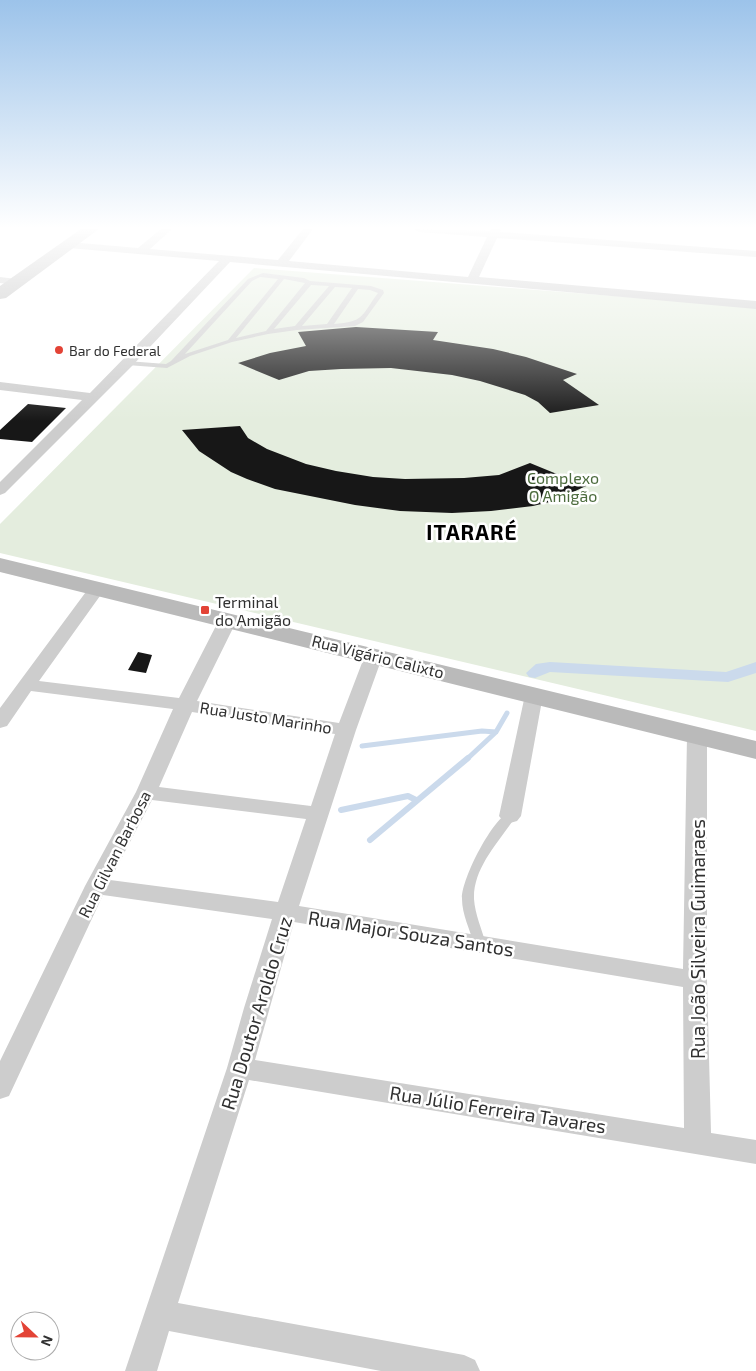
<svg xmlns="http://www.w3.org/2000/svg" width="756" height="1371" font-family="'Exo 2',sans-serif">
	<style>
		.green { fill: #e4edde }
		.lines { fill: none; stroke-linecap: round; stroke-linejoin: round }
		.stream-far1 { stroke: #cbdaec; stroke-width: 5 }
		.stream { stroke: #cbdaec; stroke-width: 6 }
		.canal { fill: #cbdaec; fill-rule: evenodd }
		.building { fill: #171717 }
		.service { fill: #cdcdcd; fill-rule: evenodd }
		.minor { fill: #cdcdcd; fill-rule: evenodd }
		.secondary { fill: #bababa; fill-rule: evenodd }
		.poi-dot { fill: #e34336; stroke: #fff; stroke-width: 2 }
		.labels { text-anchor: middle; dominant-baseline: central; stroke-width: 5; stroke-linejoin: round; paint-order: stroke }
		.far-poi-label { font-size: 14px; fill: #303030; stroke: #fff; text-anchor: start }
		.park-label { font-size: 16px; fill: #4c6b3d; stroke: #fff }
		.poi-label { font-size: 16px; fill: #303030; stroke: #fff; text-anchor: start }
		.street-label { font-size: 16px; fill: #303030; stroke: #fff }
		.near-street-label { font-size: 19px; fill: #303030; stroke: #fff }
		.district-label { font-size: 21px; font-weight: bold; letter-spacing: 1px; fill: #000; stroke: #fff }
	</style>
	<rect width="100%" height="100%" fill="#fff"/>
	<path class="green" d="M254,268L756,307V731L0,553V524Z"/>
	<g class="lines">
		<path class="stream-far1" d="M362,746L482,731L496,732
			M466,760L496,732L507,713"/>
		<path class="stream" d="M341,810L408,796L416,800
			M370,840L468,758"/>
		<path class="canal" d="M550,662L726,672L756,662V673L728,682L550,672L535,678L529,677L526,673L536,664Z"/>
	</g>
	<path class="building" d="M356,327L438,332L433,340L493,349L526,357L577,374L563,380L599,405L550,413L538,402L525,395L480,381L452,375L391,368L341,369L309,371L279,380L238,363L270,353L306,346L298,332Z
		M28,404L66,408L32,442L0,439V430Z
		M240,426L248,438L267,449L306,464L336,471L373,477L405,479L464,478L499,475L530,463L586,486L554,501L533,506L491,511L452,513L400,511L355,505L275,489L247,479L231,472L199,451L182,430Z
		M138,652L152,655L146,673L128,670Z"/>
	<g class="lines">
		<path class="service" d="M263,273L304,278L310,281L371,286L383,290L384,293L363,322L355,326L297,330L268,334L232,342L190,356L167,368L127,365L124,363L127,361L166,364L171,361L248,279ZM260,277L278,279L228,340L185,354L252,281ZM284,279L305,283L266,331L236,338ZM311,285L329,286L295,326L274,329ZM335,287L352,288L327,324L302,326ZM358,289L370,290L378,293C361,316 364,322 334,324Z
			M510,812L514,813L516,816C500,841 473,867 474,899C475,914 482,930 486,944L484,947L480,949L476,947L474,944C470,930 462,914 462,899C461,880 493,817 510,812Z"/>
		<path class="minor" d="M161,229H172L150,249L278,260L303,229H313L289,261L468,277L487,237L419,232L414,229L490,231L491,229H501L500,232L756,251V257L497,238L479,277L756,301V309L230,262L132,366L5,493L0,495V482L82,400L0,390V382L90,393L219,261L69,248L64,245L69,242L138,248Z
			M0,277L16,279L22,282L16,285L0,283Z
			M97,584L103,585L105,589L39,681L179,698L219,620L222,616L228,615L234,616L237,620L197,701L339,723L365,655L368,651L374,650L380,651L383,655L356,730L299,906L683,969L687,736L690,732L697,730L704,732L707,736V980L711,1133L756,1140V1164L249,1080L178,1303L464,1355L475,1360L480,1371H381L169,1331L157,1371H125L227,1068L244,1008L272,919L103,895L9,1096L0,1099V1061L85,886L136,792L173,709L31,691L7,726L0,728V708L91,585ZM192,712L335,734L311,806L159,787ZM152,800L306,819L278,902L110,880ZM294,922L683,987L684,1128L255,1060Z
			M534,689L541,691L543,695L521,816L517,821L510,823L503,821L499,816L525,695L527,691Z"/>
		<path class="secondary" d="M81,229H99L6,298L0,299V286Z
			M0,558L756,741V759L0,572Z"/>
	</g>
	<linearGradient id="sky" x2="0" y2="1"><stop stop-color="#9cc3ea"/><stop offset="0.54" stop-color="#fff"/><stop offset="1" stop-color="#fff" stop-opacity="0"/></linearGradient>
	<rect width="756" height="421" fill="url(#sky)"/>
	<g class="poi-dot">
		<circle cx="59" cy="350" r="5"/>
		<rect x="200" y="605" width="10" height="10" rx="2.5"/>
	</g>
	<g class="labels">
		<g class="far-poi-label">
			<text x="69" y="350">Bar do Federal</text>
		</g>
		<g class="park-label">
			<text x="563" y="477">Complexo<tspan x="563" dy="18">O Amigão</tspan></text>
		</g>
		<g class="poi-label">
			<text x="215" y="601">Terminal<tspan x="215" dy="18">do Amigão</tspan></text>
		</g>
		<g class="street-label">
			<text transform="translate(378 656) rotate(14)">Rua Vigário Calixto</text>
			<text transform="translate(266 717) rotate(9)">Rua Justo Marinho</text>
			<text transform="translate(114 854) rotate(-63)">Rua Gilvan Barbosa</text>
		</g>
		<g class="near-street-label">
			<text transform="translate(411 933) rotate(9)">Rua Major Souza Santos</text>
			<text transform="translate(697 939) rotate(-90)">Rua João Silveira Guimaraes</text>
			<text transform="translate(256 1013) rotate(-73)">Rua Doutor Aroldo Cruz</text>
			<text transform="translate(498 1109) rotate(9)">Rua Júlio Ferreira Tavares</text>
		</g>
		<g class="district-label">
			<text x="472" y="531">ITARARÉ</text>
		</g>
	</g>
	<g transform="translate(35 1336) rotate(112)"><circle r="24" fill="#ffffff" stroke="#acacac"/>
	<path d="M0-4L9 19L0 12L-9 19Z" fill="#e34336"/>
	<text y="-8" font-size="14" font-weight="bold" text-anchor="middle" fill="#303030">N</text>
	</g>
</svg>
